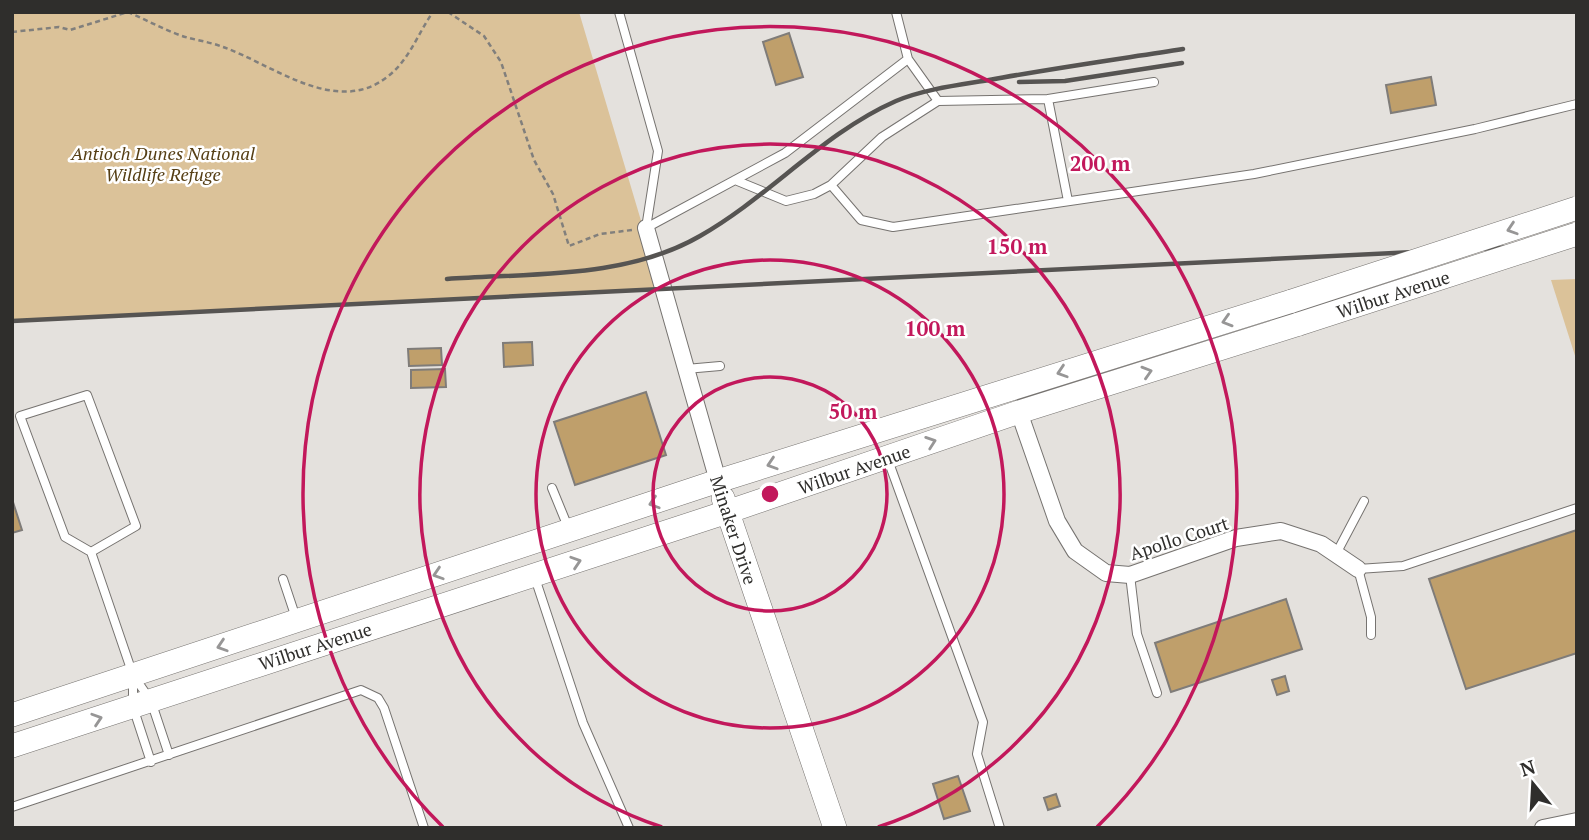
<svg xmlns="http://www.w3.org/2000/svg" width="1589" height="840" font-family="'PT Serif',serif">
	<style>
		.green { fill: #dbc299 }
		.building { fill: #bf9f6b; stroke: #7f7c79; stroke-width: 2 }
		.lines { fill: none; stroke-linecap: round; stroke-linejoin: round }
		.lane-casing { stroke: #767370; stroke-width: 10 }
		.street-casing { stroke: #767370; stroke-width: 18 }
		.secondary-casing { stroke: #767370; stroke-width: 24 }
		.path { stroke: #817f7c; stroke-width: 2.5; stroke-dasharray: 5 3.5; stroke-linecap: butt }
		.lane { stroke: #fff; stroke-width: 8 }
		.street { stroke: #fff; stroke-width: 16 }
		.secondary { stroke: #fff; stroke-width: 23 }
		.rail { stroke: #565452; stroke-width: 4.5 }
		.secondary-bridge-casing { stroke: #767370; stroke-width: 24; stroke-linecap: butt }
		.secondary-bridge { stroke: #fff; stroke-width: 23 }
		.oneway { stroke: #979696 }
		.ring { fill: none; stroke: #c2185b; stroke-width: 3.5 }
		.labels { text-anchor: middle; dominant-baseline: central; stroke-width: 5; stroke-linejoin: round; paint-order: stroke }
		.park-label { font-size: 18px; font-style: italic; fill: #553e14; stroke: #fff }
		.street-label { font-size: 18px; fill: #2f2e2c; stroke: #fff }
		.centre { fill: #c2185b; stroke: #fff; stroke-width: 3.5 }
		.ring-label { font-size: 21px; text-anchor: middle; font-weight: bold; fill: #c2185b; stroke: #fff; stroke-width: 5; stroke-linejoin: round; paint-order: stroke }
	</style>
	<rect width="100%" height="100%" fill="#e4e1dd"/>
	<path class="green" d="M12,12H579L661,288L12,321Z
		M1577,279V362L1551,280Z"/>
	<path class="building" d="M789,33L803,77L776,85L763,42Z
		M1431,77L1436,105L1391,113L1386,85Z
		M532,342L533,365L504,367L503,343Z
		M441,348L442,365L409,366L408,349Z
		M445,369L446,387L411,388V370Z
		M646,392L666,455L575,485L554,422Z
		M12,499L22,530L12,533Z
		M1577,530V653L1466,689L1429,579Z
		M1286,599L1302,649L1171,692L1155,643Z
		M1285,676L1289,691L1277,695L1272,680Z
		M958,776L970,811L944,819L933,784Z
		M1056,794L1060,806L1048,810L1044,798Z"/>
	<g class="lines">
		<g class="lane-casing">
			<path id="lane" d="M619,12L658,151L646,228
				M908,59L938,101L1048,99L1068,201
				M1048,99L1154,82
				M735,180L786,201L814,194L831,185L882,137L938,101
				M831,185L861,220L893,227L1254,174L1475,129L1577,104
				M646,228L785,153L908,59L896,12
				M686,369L720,366
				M888,460L983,722L977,754L1000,828
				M552,488L568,527
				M91,552L136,526L87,395L20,416L65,537L91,552L133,675L151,701L169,755
				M1336,554L1364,501
				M1130,575L1137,634L1157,693
				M535,578L583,723L629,828
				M283,579L296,618
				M1371,635V617L1358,569L1403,566L1577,508
				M133,677V707L151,762
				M12,807L361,690L378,698L384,708L424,828"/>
		</g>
		<g class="street-casing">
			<path id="street" d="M646,228L718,481
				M1019,412L1057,521L1075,551L1106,573L1130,575L1236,538L1281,531L1321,544L1358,569
				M1543,828L1577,821"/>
		</g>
		<g class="secondary-casing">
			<path id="secondary" d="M723,498L835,828
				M12,715L718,481L1292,301
				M12,746L727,512L1019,412L1299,324"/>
		</g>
		<path class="path" d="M448,12L484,36L501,62L534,160L553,194L569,246L600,234L632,230
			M12,32L59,27L70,30L128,12C146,20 163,29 182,36C195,40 210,42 223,47C272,64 336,117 387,77C409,61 418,33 433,12"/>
		<use href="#lane" class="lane"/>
		<use href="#street" class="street"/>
		<use href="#secondary" class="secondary"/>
		<path class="rail" d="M1019,82L1065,81L1182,63
			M447,279C530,273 626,279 700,236C769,197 823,133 896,101C925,89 959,85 989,80C1054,68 1119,59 1183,49
			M12,321L1577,244"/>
		<g class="secondary-bridge-casing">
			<path id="secondary-bridge" d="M1292,301L1577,208
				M1299,324L1577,234"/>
		</g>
		<use href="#secondary-bridge" class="secondary-bridge"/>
	</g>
	<defs><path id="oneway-chevron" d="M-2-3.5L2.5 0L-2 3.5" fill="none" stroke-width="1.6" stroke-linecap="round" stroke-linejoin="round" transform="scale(1.75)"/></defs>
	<g class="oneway">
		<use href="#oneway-chevron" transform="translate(1512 229) rotate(162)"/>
		<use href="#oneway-chevron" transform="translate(1227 321) rotate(163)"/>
		<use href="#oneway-chevron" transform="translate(1062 372) rotate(162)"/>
		<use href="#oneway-chevron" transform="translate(1147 372) rotate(-17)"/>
		<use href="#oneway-chevron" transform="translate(931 442) rotate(-19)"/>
		<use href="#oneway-chevron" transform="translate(772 464) rotate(162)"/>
		<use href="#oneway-chevron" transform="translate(654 503) rotate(162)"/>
		<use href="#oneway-chevron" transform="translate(576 562) rotate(-18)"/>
		<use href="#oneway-chevron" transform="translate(438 574) rotate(162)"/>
		<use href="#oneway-chevron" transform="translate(222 646) rotate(162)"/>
		<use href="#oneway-chevron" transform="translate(97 719) rotate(-18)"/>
	</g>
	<g class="ring">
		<circle cx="770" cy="494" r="117"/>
		<circle cx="770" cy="494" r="234"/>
		<path d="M662 827A350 350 0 1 1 878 827"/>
		<path d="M443 827A467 467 0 1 1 1097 827"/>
	</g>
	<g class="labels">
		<g class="park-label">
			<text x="163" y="153">Antioch Dunes National<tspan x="163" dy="21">Wildlife Refuge</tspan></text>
		</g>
		<g class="street-label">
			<text transform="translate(1393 294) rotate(-18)">Wilbur Avenue</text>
			<text transform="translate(854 469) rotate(-19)">Wilbur Avenue</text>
			<text transform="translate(734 530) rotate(72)">Minaker Drive</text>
			<text transform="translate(1179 538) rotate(-18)">Apollo Court</text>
			<text transform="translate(315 646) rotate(-18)">Wilbur Avenue</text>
		</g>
	</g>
	<circle cx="770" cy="494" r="10" class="centre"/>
	<g class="ring-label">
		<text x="1100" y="171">200 m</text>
		<text x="1017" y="254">150 m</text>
		<text x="935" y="336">100 m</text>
		<text x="853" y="419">50 m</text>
	</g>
	<rect width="1589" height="840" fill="none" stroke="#2f2e2c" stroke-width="28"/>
	<g transform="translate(1533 784) rotate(342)" stroke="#ffffff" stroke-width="5" paint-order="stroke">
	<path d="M0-5L12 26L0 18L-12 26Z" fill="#2f2e2c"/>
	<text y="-10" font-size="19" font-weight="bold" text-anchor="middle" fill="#2f2e2c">N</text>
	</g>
</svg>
